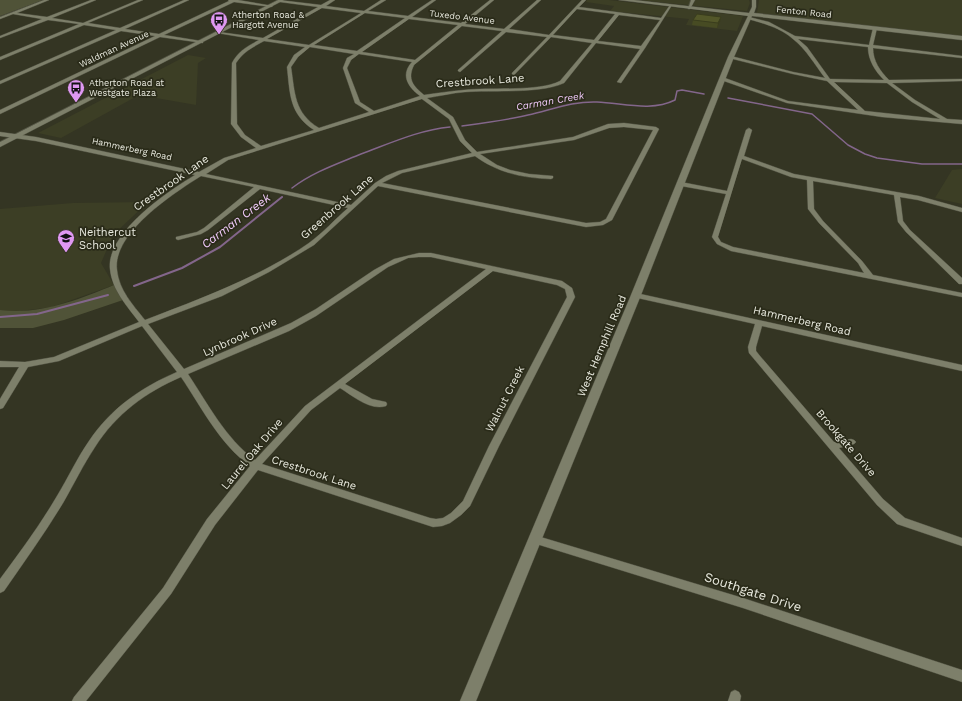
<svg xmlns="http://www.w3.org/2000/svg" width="962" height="701" font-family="'Work Sans',sans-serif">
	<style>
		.built { fill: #3c3e25 }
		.green { fill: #505338 }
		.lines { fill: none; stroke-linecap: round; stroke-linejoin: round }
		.stream-far1 { stroke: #83668b; stroke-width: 1.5 }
		.stream { stroke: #83668b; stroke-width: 2 }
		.minor-casing { stroke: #515242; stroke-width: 1 }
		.tertiary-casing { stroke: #515242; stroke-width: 1 }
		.minor { fill: #7d7f6a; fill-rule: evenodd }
		.tertiary { fill: #7d7f6a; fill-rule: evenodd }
		.wall { fill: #474b23 }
		.shaded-wall { fill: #3a3d1d }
		.building { fill: #535729; stroke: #3a3d1d }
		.labels { text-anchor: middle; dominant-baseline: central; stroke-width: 3.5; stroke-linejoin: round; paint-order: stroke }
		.far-street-label { font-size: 9px; fill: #e9eadf; stroke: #2a2b19 }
		.far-poi-label { font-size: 9px; fill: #e9eadf; stroke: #2a2b19; text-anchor: start }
		.far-water-label { font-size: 10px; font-style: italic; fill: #f2cbfc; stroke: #2a2b19 }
		.street-label { font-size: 11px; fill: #e9eadf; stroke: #2a2b19 }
		.poi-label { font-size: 11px; fill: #e9eadf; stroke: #2a2b19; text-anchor: start }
		.water-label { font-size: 12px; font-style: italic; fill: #f2cbfc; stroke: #2a2b19 }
		.near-street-label { font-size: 13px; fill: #e9eadf; stroke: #2a2b19 }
	</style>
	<rect width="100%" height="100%" fill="#343523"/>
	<path class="built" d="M587,0H609L743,16L737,31L686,25L689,19L610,11L614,6L586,2Z
		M638,0H749L750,3L747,11Z
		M759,0H962V36L757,13Z
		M188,55L206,58L198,63L196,105L139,95L61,138L38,133Z
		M962,169V204L935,198L952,170Z
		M148,202L113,235L101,263L114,285L52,307L13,312L0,310V209L73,203Z"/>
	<path class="green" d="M0,0H43L0,16Z
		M114,285L123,300L64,320L33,328H0V310C40,315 78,300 114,285Z"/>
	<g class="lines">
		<path class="stream-far1" d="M728,98L812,114L848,145L865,154L877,158L922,164H962
			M462,126C484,123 507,120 528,115C551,110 573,101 597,102C623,103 651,112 675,100L677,91L682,90L704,94
			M292,188C313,172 337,164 361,154C391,143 419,130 450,127"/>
		<path class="stream" d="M134,286L182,268L220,247L282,197
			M0,317L37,314L108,295"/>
		<g class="minor-casing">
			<path id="minor" d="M44,0H49L17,13L47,17L91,0H96L52,18L83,23L138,0H143L88,23L120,28L184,0H189L125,29L159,34L229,1L228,0H238L273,6L271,7L234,2L164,35L201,41H203V43L160,37L0,114V110L155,36L121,31L0,84V81L116,30L84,25L0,60V57L79,24L48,20L0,38V36L42,19L13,14L0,19V17Z
				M279,0L321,5L330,0H335L326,6L364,11L381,0H386L368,11L408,16L432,0H436L412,17L461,23L490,0H494L465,24L504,29L537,0H541L509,29L549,35L582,0H586L579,7L661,18L670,5H672L645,48L621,83L617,82L640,49L596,43L564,83C541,94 491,90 465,92C452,93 440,96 427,98L453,117L465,140L477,152L573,137L608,124L624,123L656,127L659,129L612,220L603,225L586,227L378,186L314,245L269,272L222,296L148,324L184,369L291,323L316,309L374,270L394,259L419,253H431L562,281L572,288L575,297L499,446L470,506L461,515L450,523L442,526L433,527L258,470L215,525L171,594L86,701H72L74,697L163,588L207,519L250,466C219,443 202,408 181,377C146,392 116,414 95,447C83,465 74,484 63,503C45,533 24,562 4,591L0,593V579C20,552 40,525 57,496C68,478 77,458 89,441C111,408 142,387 177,372L142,326L59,361L28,367L3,408L0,409V399L19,367H0V361L25,362L54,357L139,322C127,306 112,290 110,269C106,233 168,191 195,175L36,141L0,136V132L36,137L199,172L224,158L256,148L241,137L231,124L232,63C238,51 248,46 259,40L217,33L219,32L263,38L318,7L280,2ZM322,8L361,13L309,45L267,39ZM577,9L615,14L594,40L553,35ZM365,13L405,18L357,51L314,45ZM619,15L660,20L641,46L598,41ZM409,19L458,25L415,60L362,52ZM462,26L502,31L458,70V71L460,72L506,32L547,37L512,73V74L514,75L551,37L592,43L560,81C539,92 490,87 464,90C451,91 438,93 424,95C413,86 407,79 414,65ZM264,41L305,47L294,55L287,67C290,93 289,114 314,130L261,146L245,135L237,124L236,63C243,52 253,47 264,41ZM310,47L354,54L347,58L343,68L355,103L369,112L319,128C294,113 295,93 291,67L298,57ZM359,54L412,62C400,75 408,87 420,96L374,111L360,102L347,68L351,60ZM422,99L449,119L460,141L472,153L398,171L386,176L375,183L351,205L206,174L228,160ZM624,127L653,130L606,219L600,222L586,223L382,183L402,173L475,156C498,173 523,178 551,179L553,178V176L529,174L510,170L497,165L480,154L574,140L609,128ZM201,176L254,187L204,228L197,232L176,237V239L178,240L201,234L208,230L260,189L348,208C335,219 323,233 309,243C260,277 200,299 145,320C133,305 119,290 117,270C112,233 174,193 201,176ZM419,257H431L486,269L305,406L255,460C225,438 208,404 188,374L289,331L316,316L388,267L408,258ZM493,271L557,285L565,289L567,297L489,446L463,501L451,513L443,518L436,519L430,518L262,464L311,410L340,388C353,396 370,411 386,406L387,404L386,402L372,399L345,384Z
				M691,0H695L690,9H688Z
				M749,17L769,22L795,36L869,45L873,28L875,27L877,28L873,45L962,56V58L873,48C873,61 880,71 889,80L962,79V81L892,83L915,100L947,119L962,120V124L882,117L787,103L721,80V78H725L788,101L858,110L827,81L793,74L729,58V56H731L793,72L825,78C815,65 806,49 793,39C781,28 763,23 748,19ZM798,39L868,47C868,60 875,71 884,80L830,79L807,47ZM834,82L887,83L912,102L940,119L865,111Z
				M749,128L752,130L744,156L794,174L919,196L962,208V212L918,200L900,197L903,221L910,230L962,278V284H959L906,232L898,222L894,195L813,181L814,209L823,221L862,261L873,275L962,293V297L731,251L717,244L712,237L726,194L681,186L678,184L681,182L727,191L746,130ZM742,159L791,177L807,180L808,209L819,223L858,263L864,273L733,247L721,242L718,237Z
				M633,293H636L962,365V371L762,326L756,347V351L760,356L834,442L851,439L854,440L856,442L854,444L839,448L883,499L905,518L962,538V546L897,524L877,505L749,353L748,347L755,324L633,297L632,295Z
				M534,535L743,598L962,670V682L743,608L530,542L529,539L530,536Z
				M735,690L739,692L741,696L740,701H728L731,692Z"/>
		</g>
		<g class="tertiary-casing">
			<path id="tertiary" d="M278,0H284L0,147V142Z
				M619,0H634L749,13L752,7V0H756V7L754,13L962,36V40L752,16L734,57L641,295L476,701H460L631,295L728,57L748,16Z"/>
		</g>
		<use href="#minor" class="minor"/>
		<use href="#tertiary" class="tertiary"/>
	</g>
	<path class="wall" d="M693,20L720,22L717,28L692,25Z"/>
	<path class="shaded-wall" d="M721,17L720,22L717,28L718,23Z"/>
	<path class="building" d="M697,14L721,17L718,23L693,20Z"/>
	<defs>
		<g id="bus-pin" transform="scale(0.9)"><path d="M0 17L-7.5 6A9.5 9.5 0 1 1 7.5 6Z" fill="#df98f2" stroke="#2a2b19"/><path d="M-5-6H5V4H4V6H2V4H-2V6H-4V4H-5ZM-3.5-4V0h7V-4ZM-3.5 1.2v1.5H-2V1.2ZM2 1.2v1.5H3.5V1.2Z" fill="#111"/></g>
		<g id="school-pin" transform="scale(0.9)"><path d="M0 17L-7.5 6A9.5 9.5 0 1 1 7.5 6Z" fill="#df98f2" stroke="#2a2b19"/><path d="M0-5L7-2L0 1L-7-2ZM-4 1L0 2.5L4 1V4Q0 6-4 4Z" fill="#111"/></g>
	</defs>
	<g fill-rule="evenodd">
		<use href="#bus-pin" x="219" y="20"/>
		<use href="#bus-pin" x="76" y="88"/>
		<use href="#school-pin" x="66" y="238"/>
	</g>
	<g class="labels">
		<g class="far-street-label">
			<text transform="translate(804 12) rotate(6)">Fenton Road</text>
			<text transform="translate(462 17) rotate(7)">Tuxedo Avenue</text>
			<text transform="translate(114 49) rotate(-25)">Waldman Avenue</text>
			<text transform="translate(132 149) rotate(12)">Hammerberg Road</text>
		</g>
		<g class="far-poi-label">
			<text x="232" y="15">Atherton Road &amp;<tspan x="232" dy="10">Hargott Avenue</tspan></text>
			<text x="89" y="83">Atherton Road at<tspan x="89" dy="10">Westgate Plaza</tspan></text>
		</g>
		<g class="far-water-label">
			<text transform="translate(550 101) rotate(-10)">Carman Creek</text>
		</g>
		<g class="street-label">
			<text transform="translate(480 81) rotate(-4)">Crestbrook Lane</text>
			<text transform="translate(171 183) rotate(-35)">Crestbrook Lane</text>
			<text transform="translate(337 207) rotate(-41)">Greenbrook Lane</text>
			<text transform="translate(802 321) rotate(13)">Hammerberg Road</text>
			<text transform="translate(240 337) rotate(-24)">Lynbrook Drive</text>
			<text transform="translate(602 346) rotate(-67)">West Hemphill Road</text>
			<text transform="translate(505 399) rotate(-63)">Walnut Creek</text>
			<text transform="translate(846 443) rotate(49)">Brookgate Drive</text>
			<text transform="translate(252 454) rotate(-50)">Laurel Oak Drive</text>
			<text transform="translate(314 473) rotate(18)">Crestbrook Lane</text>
		</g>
		<g class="poi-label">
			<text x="79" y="232">Neithercut<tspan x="79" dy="13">School</tspan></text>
		</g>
		<g class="water-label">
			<text transform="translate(236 221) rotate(-37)">Carman Creek</text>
		</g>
		<g class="near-street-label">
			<text transform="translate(753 592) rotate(18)">Southgate Drive</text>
		</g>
	</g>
</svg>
